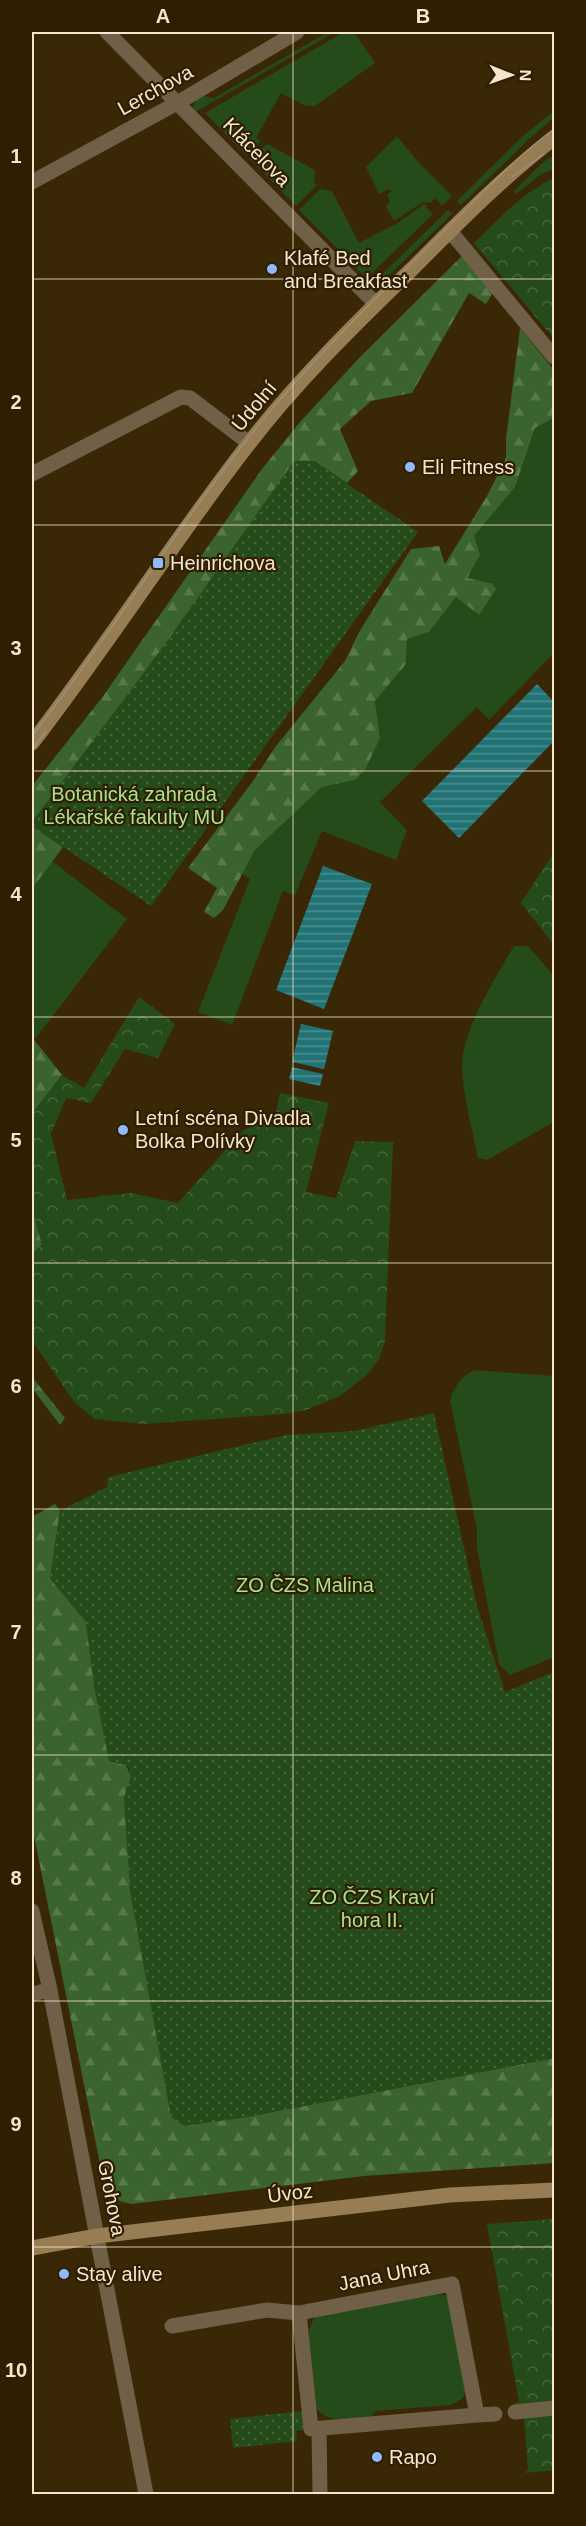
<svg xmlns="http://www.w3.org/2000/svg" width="586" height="2526" font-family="Helvetica,sans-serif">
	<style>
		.grass { fill: #254b1a }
		.forest { fill: url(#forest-firs) }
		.park { fill: url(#park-crowns) }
		.garden { fill: url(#garden-dots) }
		.water { fill: url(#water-rules) }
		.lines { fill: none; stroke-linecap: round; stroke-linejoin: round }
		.street { stroke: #6f6047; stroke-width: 15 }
		.secondary { stroke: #967d54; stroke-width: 15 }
		.tram { stroke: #9f9074; stroke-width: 1.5 }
		.grid { fill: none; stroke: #f4e6cf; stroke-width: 1.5; stroke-opacity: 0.55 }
		.poi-dot { fill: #8eb9fc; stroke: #2f1e00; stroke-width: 2 }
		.labels { text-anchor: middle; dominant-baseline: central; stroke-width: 4.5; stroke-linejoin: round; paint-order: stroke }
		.street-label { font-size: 20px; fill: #f4e6cf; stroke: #2f1e00 }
		.poi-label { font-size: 20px; fill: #f4e6cf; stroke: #2f1e00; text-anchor: start }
		.park-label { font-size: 20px; fill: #a4e394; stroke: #2f1e00 }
		.neatline { fill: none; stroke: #f4e6cf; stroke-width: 2 }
		.grid-label { font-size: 20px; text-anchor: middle; font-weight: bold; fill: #f4e6cf }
	</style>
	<defs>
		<pattern id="forest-firs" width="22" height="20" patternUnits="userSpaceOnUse" patternTransform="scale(1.5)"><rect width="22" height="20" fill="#3a632e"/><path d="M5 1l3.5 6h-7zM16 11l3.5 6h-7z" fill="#57794b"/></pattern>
		<pattern id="park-crowns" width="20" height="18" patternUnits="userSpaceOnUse" patternTransform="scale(1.5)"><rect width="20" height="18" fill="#254b1a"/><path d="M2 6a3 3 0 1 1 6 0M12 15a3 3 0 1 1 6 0" fill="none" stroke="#45653a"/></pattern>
		<pattern id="garden-dots" width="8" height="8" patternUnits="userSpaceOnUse" patternTransform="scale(1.5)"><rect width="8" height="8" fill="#254b1a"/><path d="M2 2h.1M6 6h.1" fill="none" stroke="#45653a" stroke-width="1.8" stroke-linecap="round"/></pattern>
		<pattern id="water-rules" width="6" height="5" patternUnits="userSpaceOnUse" patternTransform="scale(1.5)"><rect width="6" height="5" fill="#227376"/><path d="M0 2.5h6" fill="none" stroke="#4e8e8f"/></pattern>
	</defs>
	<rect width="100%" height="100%" fill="#392705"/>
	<path class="grass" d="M328,32H335L195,112L193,108L195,101L204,96L214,98Z
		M344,32H354L375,63L315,106H306L281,93L256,138L261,141L246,155L205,113Z
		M554,111V117L528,140L461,205L457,201L523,136Z
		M397,136L419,163L452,196L442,206L435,198L430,203L423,202L394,221L386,207L390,201L387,194L391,192L389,189L379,194L366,167Z
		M267,144L315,170L314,182L317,185L296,206L250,159Z
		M554,155V169L540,175L516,194L514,191L542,163Z
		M320,189L332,191L359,243L396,224L424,204L427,205L426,207L433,214L368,277H365L299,210Z
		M448,210L452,214L384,280L380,276Z
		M554,418V653L489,720L477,707L380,802L407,830L396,860L322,831L295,895L283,891L232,1025L198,1012L250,879L242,874L255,850L322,787L355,780L380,738L375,701L406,664L407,639L429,632L456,597L492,582L466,579L474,536L515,487L535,428Z
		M52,861L127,919L35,1039L32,1037V888Z
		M514,946H528L554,976V1122L487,1160L478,1158C472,1128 463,1097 462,1067C461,1032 496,976 514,946Z
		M474,1370L554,1376V1657L510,1675L499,1664L477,1549V1530L450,1400C455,1386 460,1378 474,1370Z
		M436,2293L447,2296L466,2390L463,2398L451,2405L376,2411L370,2418C351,2419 328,2425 315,2407C312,2385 298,2329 318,2315Z"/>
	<path class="forest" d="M462,256L494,291L486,304L469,293L412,393L371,401L340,429L358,471L347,483L314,461H307L32,822V786L101,699L262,469L300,422L361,356Z
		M520,328L554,370V418L535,428L515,487L474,536L480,555L467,578L492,583L496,589L479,615L456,597L429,632L407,639L406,664L375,701L380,738L365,770L355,780L322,787L255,850L223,910L214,918L204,912L217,888L188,868L253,781L276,746L345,661L359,632L411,549L439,546L445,564L487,496L506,458V439Z
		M32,826L63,847L32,889Z
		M32,1037L62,1075L32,1114Z
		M32,1208L42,1244L32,1255Z
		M32,1377L65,1418L60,1425L32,1388Z
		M55,1504L60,1511L50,1578L86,1622L95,1691L131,1777L124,1798L241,2118L554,2058V2163L364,2176L132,2204C117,2202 110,2197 104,2184L32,1826V1517Z"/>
	<path class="park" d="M554,178V339L474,243C499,219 523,192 554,178Z
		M554,852V945L521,903Z
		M139,997L175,1024L158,1058L125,1049L91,1103L66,1098L51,1134L67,1200L131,1193L178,1203L242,1131L275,1117L280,1093L329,1103L306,1192L336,1198L355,1141L393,1142L385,1341L379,1359L367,1375L340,1396L306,1410L285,1414L144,1424L95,1419L75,1403L32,1341V1255L42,1244L32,1208V1114L62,1075L84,1088Z
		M554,2219V2470L525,2473L528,2469L524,2419L517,2420L515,2403L519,2402L487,2224Z"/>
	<path class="garden" d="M294,461H314L418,532L151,906L32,826V822L165,644Z
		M434,1413L477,1606L505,1692L554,1672V2058L241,2118L184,2126L171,2117L130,1891L124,1798L131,1777L128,1766L109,1761L95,1691L86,1622L50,1578L60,1511L107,1487L108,1477L113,1476L286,1435L354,1431Z
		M302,2411L304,2430L296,2431L297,2441L233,2448L230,2419Z"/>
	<path class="water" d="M537,684L554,702V741L459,838L422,801Z
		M323,866L372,884L324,1009L276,990Z
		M301,1024L333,1031L324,1069L292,1062Z
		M292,1067L323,1074L320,1086L289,1079Z"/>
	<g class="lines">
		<path class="street" d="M107,32L376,304
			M32,182L179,102L297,32
			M450,231L554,357
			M32,474L181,397L190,398L249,443
			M32,1911L50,1990L146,2494
			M32,1994L50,1990
			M172,2326L267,2310L299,2313L452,2284L477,2415L311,2429L299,2313
			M515,2412L554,2408
			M477,2415L495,2414
			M319,2428L320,2494"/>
		<path class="secondary" d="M32,743C107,646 172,543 247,446C296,382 354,325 411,270C458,223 502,178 554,138
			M32,2248L97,2236L450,2195L554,2190"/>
		<path class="tram" d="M512,177L544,154
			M32,736C106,641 170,537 245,442C302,369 369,305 435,240C474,202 511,161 554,129
			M32,750L46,731"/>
	</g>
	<path class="grid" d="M293,32V2494M32,279H554M32,525H554M32,771H554M32,1017H554M32,1263H554M32,1509H554M32,1755H554M32,2001H554M32,2247H554"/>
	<g class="poi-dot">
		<circle cx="272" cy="269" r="6"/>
		<circle cx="410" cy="467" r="6"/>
		<rect x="152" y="557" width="12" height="12" rx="3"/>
		<circle cx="123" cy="1130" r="6"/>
		<circle cx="64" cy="2274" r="6"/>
		<circle cx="377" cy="2457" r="6"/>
	</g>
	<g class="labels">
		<g class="street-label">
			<text transform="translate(155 90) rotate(-29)">Lerchova</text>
			<text transform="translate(257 152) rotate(46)">Klácelova</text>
			<text transform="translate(254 406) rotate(-50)">Údolní</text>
			<text transform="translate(290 2193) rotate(-7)">Úvoz</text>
			<text transform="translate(112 2198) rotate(79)">Grohova</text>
			<text transform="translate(384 2275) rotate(-11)">Jana Uhra</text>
		</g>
		<g class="poi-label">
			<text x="284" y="258">Klafé Bed<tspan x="284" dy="23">and Breakfast</tspan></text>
			<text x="422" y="467">Eli Fitness</text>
			<text x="170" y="563">Heinrichova</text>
			<text x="135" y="1118">Letní scéna Divadla<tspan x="135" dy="23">Bolka Polívky</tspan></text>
			<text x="76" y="2274">Stay alive</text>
			<text x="389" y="2457">Rapo</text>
		</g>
		<g class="park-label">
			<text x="134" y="794">Botanická zahrada<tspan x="134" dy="23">Lékařské fakulty MU</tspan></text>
			<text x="305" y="1585">ZO ČZS Malina</text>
			<text x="372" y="1897">ZO ČZS Kraví<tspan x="372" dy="23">hora II.</tspan></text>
		</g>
	</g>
	<rect width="586" height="2526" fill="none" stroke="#2f1e00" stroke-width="66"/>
	<g transform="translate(511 75) rotate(91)" stroke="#2f1e00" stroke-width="4.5" paint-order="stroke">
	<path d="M0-4.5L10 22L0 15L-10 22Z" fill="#f4e6cf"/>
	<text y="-9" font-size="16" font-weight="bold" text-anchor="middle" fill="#f4e6cf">N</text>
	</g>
	<rect x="33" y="33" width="520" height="2460" class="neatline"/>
	<g class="grid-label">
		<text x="163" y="23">A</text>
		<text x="423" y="23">B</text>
		<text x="16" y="163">1</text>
		<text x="16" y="409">2</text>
		<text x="16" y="655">3</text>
		<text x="16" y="901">4</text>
		<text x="16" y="1147">5</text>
		<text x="16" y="1393">6</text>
		<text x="16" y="1639">7</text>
		<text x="16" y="1885">8</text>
		<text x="16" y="2131">9</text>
		<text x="16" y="2377">10</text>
	</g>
</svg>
